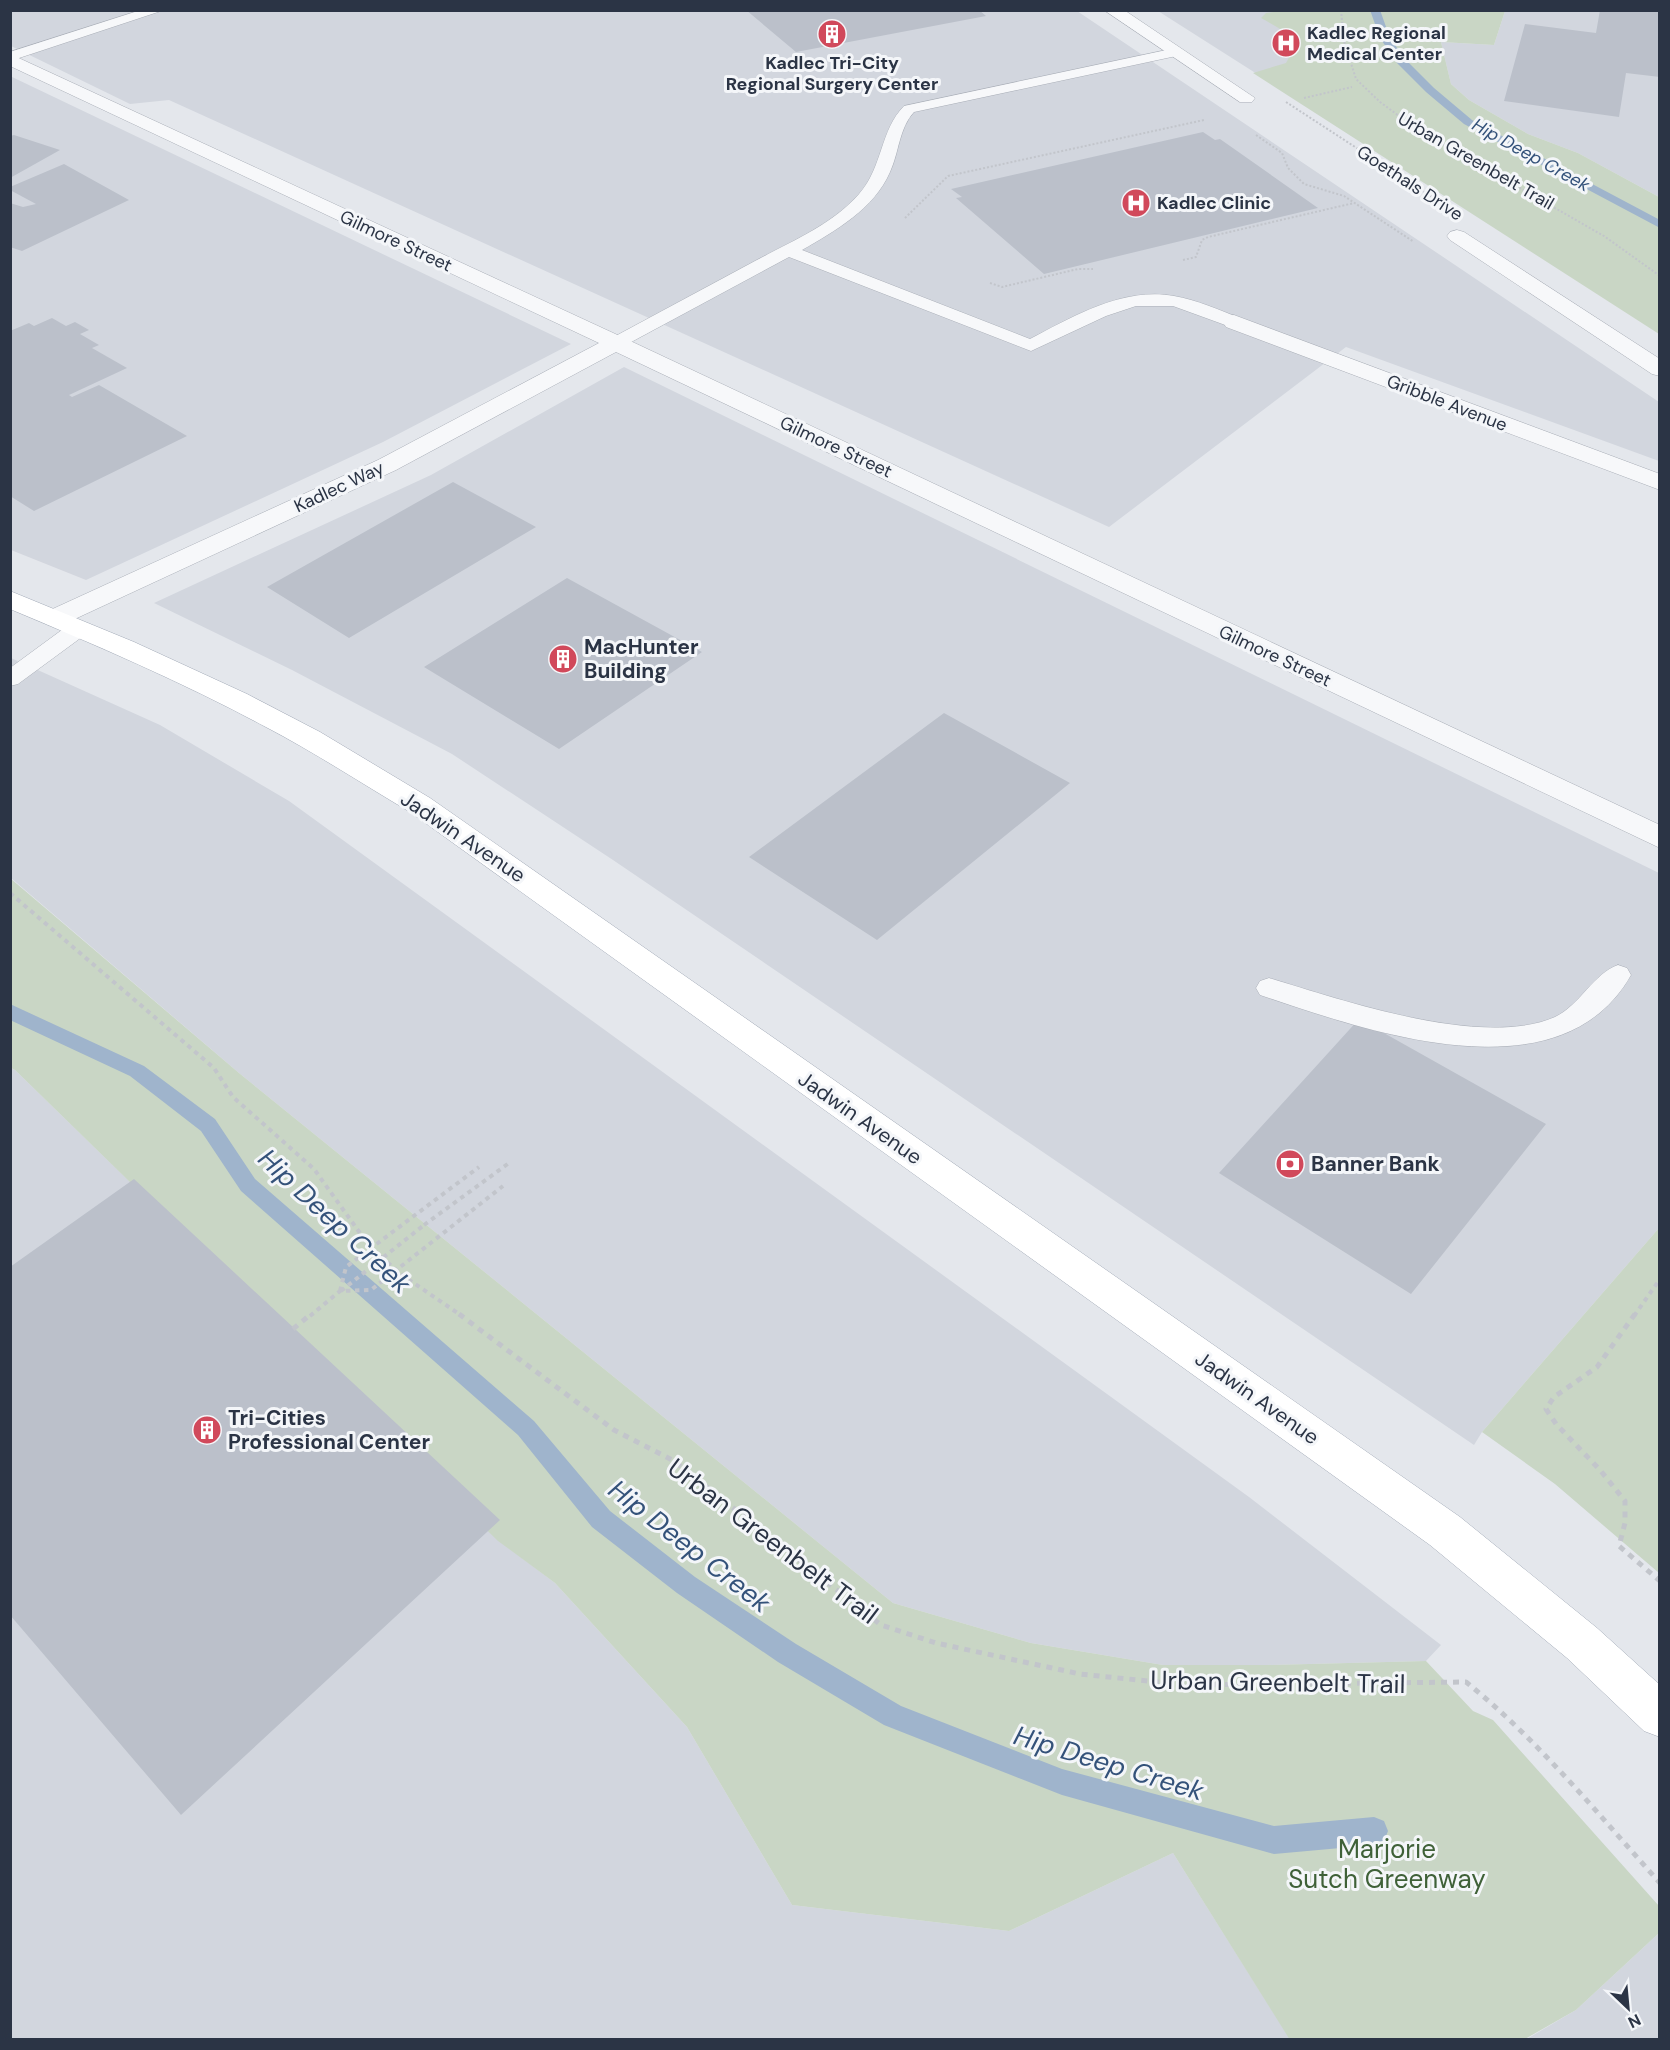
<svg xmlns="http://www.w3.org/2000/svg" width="1670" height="2050" font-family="'DM Sans',sans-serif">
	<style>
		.built { fill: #d2d6de }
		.green { fill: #c9d6c5 }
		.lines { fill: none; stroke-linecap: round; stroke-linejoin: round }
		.stream { fill: #9fb4cc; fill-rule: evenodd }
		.building { fill: #bbc0ca }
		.lane-casing { stroke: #a9aeb7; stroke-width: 1 }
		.street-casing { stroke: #a9aeb7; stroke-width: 1 }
		.primary-casing { stroke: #a3abb8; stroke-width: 1 }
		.path-far2 { stroke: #c2c5cb; stroke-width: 2; stroke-dasharray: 2 2; stroke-linecap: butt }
		.path-far1 { stroke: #c2c5cb; stroke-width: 4; stroke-dasharray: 4.5 4.5; stroke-linecap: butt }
		.path { stroke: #c2c5cb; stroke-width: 5; stroke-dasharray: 6 6; stroke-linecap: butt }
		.lane { fill: #f7f8fa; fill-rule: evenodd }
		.street { fill: #f7f8fa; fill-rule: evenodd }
		.primary { fill: #fff; fill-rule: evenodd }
		.path-bridge-far1 { stroke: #c2c5cb; stroke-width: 4; stroke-dasharray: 4.5 4.5; stroke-linecap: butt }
		.path-bridge { stroke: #c2c5cb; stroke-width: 5; stroke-dasharray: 6 6; stroke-linecap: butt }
		.labels { text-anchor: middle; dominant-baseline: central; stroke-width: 6; stroke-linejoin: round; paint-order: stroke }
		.far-poi-label { font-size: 18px; font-weight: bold; fill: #2b3445; stroke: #f4f6f9; text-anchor: start }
		.far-water-label { font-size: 18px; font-style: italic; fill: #34527a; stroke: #f4f6f9 }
		.far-street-label { font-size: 18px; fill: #2b3445; stroke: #f4f6f9 }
		.poi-label { font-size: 21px; font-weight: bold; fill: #2b3445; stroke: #f4f6f9; text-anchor: start }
		.street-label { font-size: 21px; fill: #2b3445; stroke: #f4f6f9 }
		.near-street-label { font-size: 26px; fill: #2b3445; stroke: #f4f6f9 }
		.near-park-label { font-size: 26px; fill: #3f6138; stroke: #f4f6f9 }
		.near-water-label { font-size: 27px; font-style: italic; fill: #34527a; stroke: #f4f6f9 }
	</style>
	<rect width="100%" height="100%" fill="#e4e7ec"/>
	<path class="built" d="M10,11H1077L1659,402V461L1346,347L1109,527L169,100L130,104L11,46Z
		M1158,11H1356L1279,88Z
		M1505,11H1659V197L1578,153L1528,134L1469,100L1451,84L1441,42L1494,45Z
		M10,76L571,344L383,442L86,580L11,550Z
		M624,367L1659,873V1228L1482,1432L1474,1445L613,860L452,754L292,670L154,603L431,475Z
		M11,658L160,725L289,801L1249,1497L1441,1645L1426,1661L1266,1665H1163L1031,1643L893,1603L239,1073L11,878Z
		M10,1068L15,1070L498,1540L555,1583L687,1727L792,1905L1009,1931L1173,1853L1290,2039H11Z
		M1659,1933V2039L1525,2040L1576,2010Z"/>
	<path class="green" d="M1280,11H1505L1494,45L1441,42L1451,84L1469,100L1528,134L1578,153L1659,197V334L1253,73L1286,63C1302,37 1280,29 1261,18L1266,13Z
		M10,878L239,1073L893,1603L1031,1643L1163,1665H1266L1426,1661L1473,1711L1493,1720L1659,1906V1933L1576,2010L1525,2039L1290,2040L1173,1853L1009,1931L792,1905L687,1727L555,1583L498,1541L15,1070L11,1068Z
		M1659,1228V1573L1555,1484L1482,1432Z"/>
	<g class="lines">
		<path class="stream" d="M1370,10H1380L1390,38L1405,59L1434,88L1472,120L1660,220V228L1464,124L1426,92L1397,63L1380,38Z
			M10,1004L144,1066L215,1119L255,1179L534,1421L610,1511L695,1577L796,1644L901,1706L1062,1769L1274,1826L1374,1817L1384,1821L1388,1831L1384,1841L1374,1845L1274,1854L1062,1795L884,1725L778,1662L677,1593L592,1527L518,1435L241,1191L201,1131L130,1076L10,1020Z"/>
	</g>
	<path class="building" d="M746,10H979L986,16L796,52Z
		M1600,10H1660V77L1626,73L1619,117L1504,101L1525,24L1596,33Z
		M1203,132L1215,140L1220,139L1318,208L1044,274L956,198L962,197L951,189Z
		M14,135L60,150L10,178V136Z
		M64,164L129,200L22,251L10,247V203L23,207L36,204L10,190V187Z
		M52,318L66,326L75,322L89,330L80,334L99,345L92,348L127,368L69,395L72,397L99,385L187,436L34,511L10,496V331L29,323L34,326Z
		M453,482L536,527L349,638L267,587Z
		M567,578L702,652L559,749L424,667Z
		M944,713L1070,783L877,940L749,857Z
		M1359,1019L1546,1124L1411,1294L1219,1173Z
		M134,1179L500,1520L181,1815L10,1615V1267Z"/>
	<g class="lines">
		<g class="lane-casing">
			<path id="lane" d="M141,10H164L10,61V52Z
				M1176,48L1181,49L1183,52L1181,55L914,112C899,128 899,153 890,172C874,209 835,231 802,250L1030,339C1074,316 1123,287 1174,296C1197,300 1219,310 1240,318L1243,322L1240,326H1228L1173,306H1136L1106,316L1031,351L789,257L622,347H610L607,343L610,339C658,313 707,287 755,261C790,242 832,225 859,194C883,167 880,130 904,106Z
				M78,622L86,624L89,629L86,634L18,684L10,686V668L70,624Z
				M1618,965L1627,968L1631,975C1560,1101 1365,1030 1260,995L1256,988L1260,981L1269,978C1342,1000 1483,1049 1555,1017C1580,1005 1594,973 1618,965Z"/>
		</g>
		<g class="street-casing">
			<path id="street" d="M1104,10H1124L1255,98L1252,102H1240Z
				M10,54L624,338L1660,825V848L616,352L396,470L64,624L55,626L46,624L42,618L46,612L378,460L599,343L10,66Z
				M1457,230L1464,232L1660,359V376L1652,374L1450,240L1447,236L1450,232Z
				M1234,315L1660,474V490L1226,327L1223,322L1226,317Z"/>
		</g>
		<g class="primary-casing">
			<path id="primary" d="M10,591L134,642L247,694L320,732L430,798L1460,1517L1597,1628L1660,1685V1737L1644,1731L1567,1658L1430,1545L410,812C361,783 314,752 264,726C182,682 96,645 10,609Z"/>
		</g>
		<path class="path-far2" d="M1341,10L1344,41L1356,79L1380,102L1418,130L1604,236L1660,276
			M1304,98L1352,87
			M1286,102L1438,201
			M1256,135L1282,153L1288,168L1304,184L1344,196L1414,242
			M905,218L948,176L1204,120
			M1183,260L1196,257L1202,240L1208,237L1354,203
			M990,283L1002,287L1078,269H1093"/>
		<path class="path-far1" d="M10,893L214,1068L233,1097L314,1169L370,1247L402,1275L462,1316
			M424,1225L509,1163
			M1634,1316L1660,1279"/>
		<path class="path" d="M459,1314L614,1430L674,1461L881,1625L936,1643L1080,1674L1186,1685L1466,1682C1538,1740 1598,1814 1660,1883
			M1635,1314L1597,1367L1554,1397L1546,1409L1556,1424L1600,1470L1625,1501V1523L1619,1546L1660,1581"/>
		<use href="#lane" class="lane"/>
		<use href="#street" class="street"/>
		<use href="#primary" class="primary"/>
		<path class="path-bridge-far1" d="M340,1291L346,1267L479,1167
			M341,1291L424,1225
			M310,1316L340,1291L371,1290L503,1186"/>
		<path class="path-bridge" d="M293,1329L311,1314"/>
	</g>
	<defs>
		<g id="building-disc" transform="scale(1.5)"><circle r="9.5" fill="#d1495b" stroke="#f4f6f9"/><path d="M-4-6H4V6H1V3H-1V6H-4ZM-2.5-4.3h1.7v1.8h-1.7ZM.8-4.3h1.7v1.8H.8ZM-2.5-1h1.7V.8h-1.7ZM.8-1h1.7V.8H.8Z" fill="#fff"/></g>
		<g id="hospital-disc" transform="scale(1.5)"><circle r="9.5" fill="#d1495b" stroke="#f4f6f9"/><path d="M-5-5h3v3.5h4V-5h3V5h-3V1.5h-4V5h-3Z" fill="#fff"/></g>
		<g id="bank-disc" transform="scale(1.5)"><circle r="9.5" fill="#d1495b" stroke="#f4f6f9"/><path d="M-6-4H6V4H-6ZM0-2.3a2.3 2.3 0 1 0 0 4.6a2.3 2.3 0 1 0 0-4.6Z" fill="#fff"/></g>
	</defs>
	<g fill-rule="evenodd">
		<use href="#building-disc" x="832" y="34"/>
		<use href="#hospital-disc" x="1286" y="43"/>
		<use href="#hospital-disc" x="1136" y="203"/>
		<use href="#building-disc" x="563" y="659"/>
		<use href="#bank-disc" x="1290" y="1164"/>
		<use href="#building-disc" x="207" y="1430"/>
	</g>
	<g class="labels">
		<g class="far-poi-label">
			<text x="1307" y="33">Kadlec Regional<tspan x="1307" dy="21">Medical Center</tspan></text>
			<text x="832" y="63" text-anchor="middle">Kadlec Tri-City<tspan x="832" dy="21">Regional Surgery Center</tspan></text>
			<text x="1157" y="203">Kadlec Clinic</text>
		</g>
		<g class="far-water-label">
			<text transform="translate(1531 155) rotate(29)">Hip Deep Creek</text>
		</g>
		<g class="far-street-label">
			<text transform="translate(1476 161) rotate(30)">Urban Greenbelt Trail</text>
			<text transform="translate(1410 183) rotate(33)">Goethals Drive</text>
			<text transform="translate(396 241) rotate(25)">Gilmore Street</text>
			<text transform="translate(1447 403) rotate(21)">Gribble Avenue</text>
			<text transform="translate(836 447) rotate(25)">Gilmore Street</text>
			<text transform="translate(339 487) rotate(-25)">Kadlec Way</text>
			<text transform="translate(1275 656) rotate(25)">Gilmore Street</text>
		</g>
		<g class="poi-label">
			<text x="584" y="647">MacHunter<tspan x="584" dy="24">Building</tspan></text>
			<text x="1311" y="1164">Banner Bank</text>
			<text x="228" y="1418">Tri-Cities<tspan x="228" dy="24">Professional Center</tspan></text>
		</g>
		<g class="street-label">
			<text transform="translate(463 837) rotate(34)">Jadwin Avenue</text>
			<text transform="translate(860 1118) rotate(35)">Jadwin Avenue</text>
			<text transform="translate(1257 1398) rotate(35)">Jadwin Avenue</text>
		</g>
		<g class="near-street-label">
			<text transform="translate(773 1541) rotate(37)">Urban Greenbelt Trail</text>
			<text transform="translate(1278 1682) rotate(1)">Urban Greenbelt Trail</text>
		</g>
		<g class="near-park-label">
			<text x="1387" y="1849">Marjorie<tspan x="1387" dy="30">Sutch Greenway</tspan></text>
		</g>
		<g class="near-water-label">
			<text transform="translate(335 1221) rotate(43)">Hip Deep Creek</text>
			<text transform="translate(690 1546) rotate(38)">Hip Deep Creek</text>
			<text transform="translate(1109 1763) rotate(17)">Hip Deep Creek</text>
		</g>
	</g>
	<rect width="1670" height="2050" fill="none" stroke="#2b3445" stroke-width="24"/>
	<g transform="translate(1628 2008) rotate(154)" stroke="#f4f6f9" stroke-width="4.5" paint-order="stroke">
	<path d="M0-4.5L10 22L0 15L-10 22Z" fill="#2b3445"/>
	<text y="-9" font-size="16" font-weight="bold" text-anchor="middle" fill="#2b3445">N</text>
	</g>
</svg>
